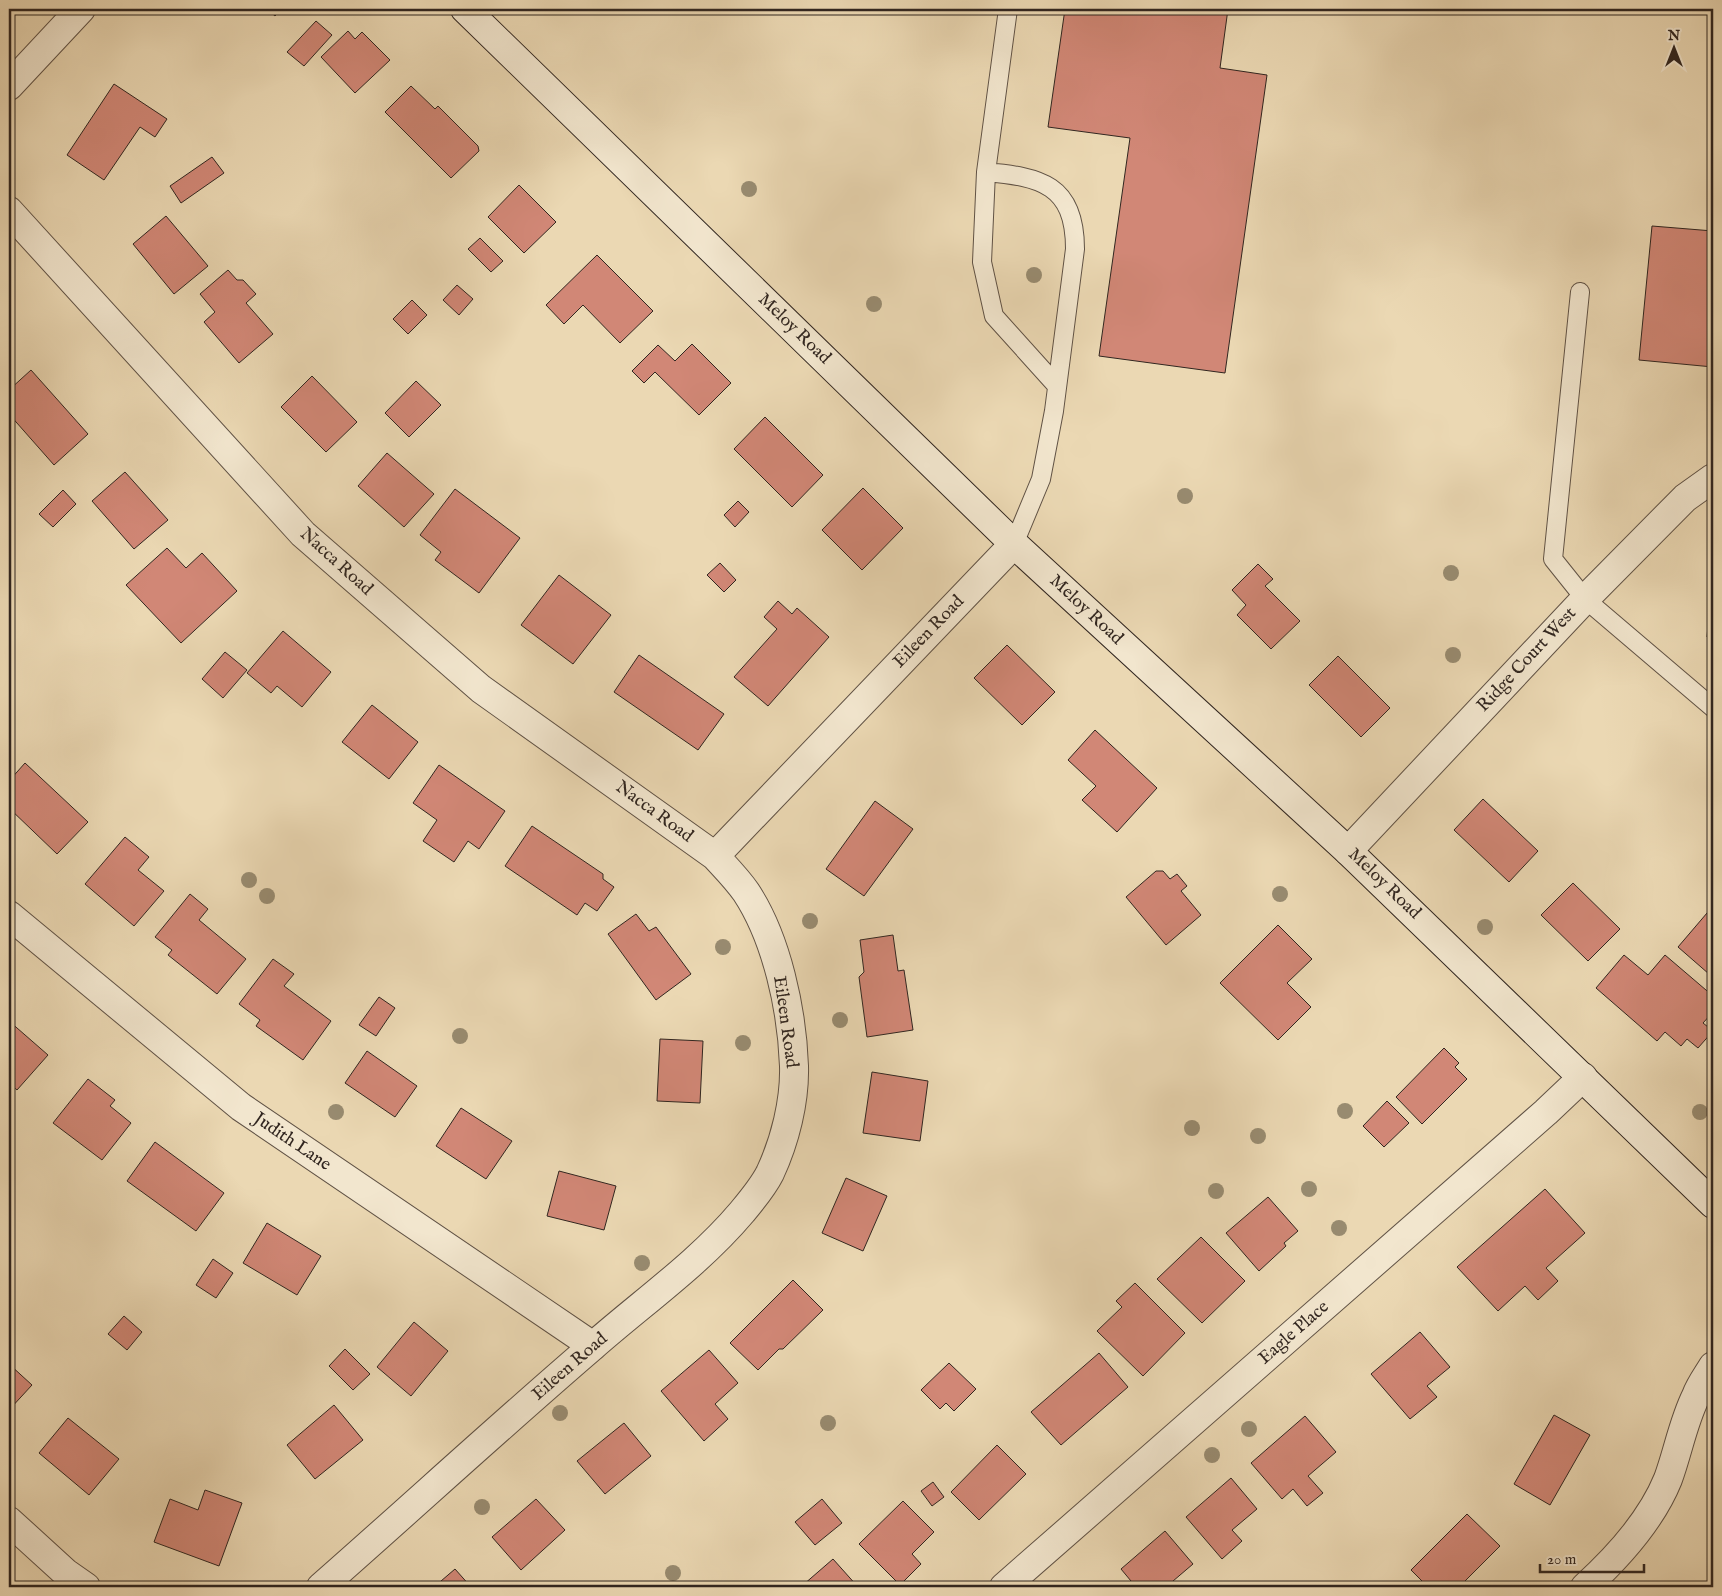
<svg xmlns="http://www.w3.org/2000/svg" width="1722" height="1596" font-family="'IM FELL English',serif">
	<style>
		.building { fill: #d18776; stroke: #312620 }
		.lines { fill: none; stroke-linecap: round; stroke-linejoin: round }
		.lane-casing { stroke: #605245; stroke-width: 20 }
		.street-casing { stroke: #605245; stroke-width: 30 }
		.secondary-casing { stroke: #312620; stroke-width: 30 }
		.lane { stroke: #f2e6ce; stroke-width: 18 }
		.street { stroke: #f2e6ce; stroke-width: 28 }
		.secondary { stroke: #f2e6ce; stroke-width: 28 }
		.tree { fill: #988b70 }
		.labels { text-anchor: middle; dominant-baseline: central; stroke-width: 4; stroke-linejoin: round; paint-order: stroke }
		.street-label { font-size: 18px; fill: #312620; stroke: #f2e6ce }
	</style>
	<rect width="100%" height="100%" fill="#ebd8b3"/>
	<filter id="stains"><feTurbulence type="fractalNoise" baseFrequency=".004" numOctaves="4"/><feColorMatrix values="0 0 0 0 .2 0 0 0 0 .09 0 0 0 0 .02 0 0 0 .5 -.17"/></filter>
	<radialGradient id="worn" r=".72"><stop offset=".6" stop-color="#630" stop-opacity="0"/><stop offset="1" stop-color="#630" stop-opacity=".3"/></radialGradient>
	<path class="building" d="M267,9H282L275,16Z
		M1065,9H1079L1099,12V9H1228L1220,68L1267,75L1225,373L1099,356L1130,138L1048,127Z
		M316,21L332,35L304,66L287,52Z
		M348,31L355,39L362,32L390,60L355,93L321,57Z
		M114,84L167,119L155,137L140,127L104,180L67,155Z
		M411,86L435,109L438,106L478,146L479,151L451,178L385,112Z
		M212,157L224,173L181,203L170,186Z
		M519,185L556,222L524,253L488,217Z
		M166,216L208,266L174,294L133,244Z
		M1652,226L1713,231V367L1639,360Z
		M480,238L503,261L491,272L468,249Z
		M597,255L653,311L620,343L583,305L564,324L546,305Z
		M228,270L237,280H243L256,294L246,303L273,334L239,363L204,322L215,312L200,294Z
		M457,285L473,299L459,315L443,300Z
		M412,300L427,315L408,334L393,319Z
		M692,344L731,383L699,415L655,372L644,383L632,371L658,345L675,361Z
		M31,370L88,434L54,465L9,414V390Z
		M312,376L357,422L326,452L281,407Z
		M416,381L441,405L409,437L385,413Z
		M765,417L823,475L792,507L734,449Z
		M387,453L434,494L404,527L358,486Z
		M125,472L168,520L134,549L92,501Z
		M863,488L903,528L862,570L822,530Z
		M455,489L520,538L479,593L435,560L441,552L420,535Z
		M63,490L76,504L53,527L39,514Z
		M738,501L749,512L735,527L724,515Z
		M167,548L186,568L202,553L237,591L181,643L126,585Z
		M720,563L736,580L724,592L707,575Z
		M1258,564L1273,579L1265,586L1300,621L1271,649L1237,615L1246,605L1232,590Z
		M1713,568V638L1707,637Z
		M559,575L611,615L573,664L521,625Z
		M778,601L792,614L797,608L829,637L768,706L734,677L777,629L764,617Z
		M283,631L331,672L302,707L277,686L271,693L247,673Z
		M1007,645L1055,692L1022,725L974,678Z
		M225,652L247,670L223,698L202,679Z
		M639,655L724,714L698,750L614,692Z
		M1338,656L1390,708L1361,737L1309,685Z
		M372,705L418,742L389,779L342,742Z
		M1095,730L1157,788L1117,832L1082,800L1096,786L1068,760Z
		M25,763L88,822L57,854L9,808V781Z
		M439,765L505,811L479,849L468,841L454,862L423,841L437,820L413,803Z
		M1483,799L1538,851L1509,882L1454,830Z
		M875,801L913,829L864,896L826,869Z
		M532,826L603,874V879L614,887L597,911L585,903L577,915L505,866Z
		M125,837L149,857L138,870L164,891L134,926L85,884Z
		M1156,871H1163L1170,879L1177,874L1187,886L1181,891L1201,915L1166,945L1126,897Z
		M1573,883L1620,929L1588,961L1541,915Z
		M190,894L208,909L199,920L246,959L217,994L168,955L172,950L155,937Z
		M1713,906V968L1709,974L1678,947Z
		M636,914L649,931L656,927L691,974L656,1000L608,934Z
		M1278,925L1312,959L1287,983L1311,1007L1278,1040L1220,983Z
		M893,935L898,971L904,970L913,1030L867,1037L859,977L864,972L860,940Z
		M1624,955L1648,975L1665,955L1713,996V1012L1703,1023L1713,1031L1698,1048L1687,1039L1681,1046L1665,1032L1657,1041L1596,988Z
		M273,959L294,974L284,986L331,1021L303,1060L256,1026L260,1020L239,1004Z
		M379,997L395,1008L376,1036L359,1025Z
		M9,1021L48,1055L17,1090L9,1083Z
		M660,1039L703,1041L700,1103L657,1101Z
		M1444,1048L1459,1063L1455,1067L1467,1079L1422,1124L1396,1097Z
		M367,1051L417,1086L395,1117L345,1083Z
		M872,1072L928,1081L920,1141L863,1133Z
		M88,1079L115,1100L110,1106L131,1123L102,1160L53,1123Z
		M1387,1101L1409,1123L1384,1147L1363,1126Z
		M461,1108L512,1141L486,1179L436,1146Z
		M155,1142L224,1193L196,1231L127,1181Z
		M559,1171L616,1186L604,1230L547,1216Z
		M846,1178L887,1196L863,1251L822,1233Z
		M1545,1189L1585,1233L1546,1268L1558,1281L1538,1300L1525,1286L1498,1311L1457,1267Z
		M1268,1197L1298,1231L1284,1243L1286,1246L1259,1271L1226,1233Z
		M267,1223L321,1256L297,1295L243,1263Z
		M1201,1237L1245,1281L1202,1323L1157,1279Z
		M213,1259L233,1273L216,1298L196,1285Z
		M793,1280L823,1310L783,1349H779L758,1370L730,1343Z
		M1135,1283L1185,1333L1143,1376L1097,1331L1122,1307L1116,1301Z
		M124,1316L142,1332L127,1350L108,1334Z
		M414,1322L448,1351L411,1396L377,1367Z
		M1420,1332L1450,1367L1427,1386L1437,1397L1410,1419L1371,1374Z
		M345,1349L370,1374L353,1390L329,1366Z
		M709,1350L738,1383L715,1404L728,1419L704,1441L661,1391Z
		M1099,1353L1128,1387L1061,1445L1031,1412Z
		M949,1363L976,1389L954,1411L946,1403L940,1409L921,1390Z
		M9,1364L32,1385L9,1410Z
		M334,1405L363,1440L315,1479L287,1445Z
		M1554,1415L1590,1435L1550,1505L1514,1484Z
		M1305,1416L1336,1452L1308,1476L1323,1493L1307,1506L1293,1489L1282,1499L1251,1463Z
		M68,1418L119,1459L89,1495L39,1453Z
		M624,1423L651,1456L605,1494L577,1461Z
		M997,1445L1026,1474L979,1520L951,1492Z
		M1231,1478L1257,1509L1232,1530L1242,1541L1222,1559L1186,1517Z
		M933,1482L944,1497L932,1506L921,1491Z
		M205,1490L242,1503L219,1566L154,1542L170,1499L198,1510Z
		M536,1499L565,1530L521,1570L492,1537Z
		M822,1499L842,1523L815,1545L795,1522Z
		M903,1501L934,1532L912,1554L921,1564L900,1585L859,1544Z
		M1467,1514L1500,1546L1459,1587H1428L1411,1570Z
		M1165,1531L1193,1564L1166,1587H1136L1121,1569Z
		M833,1559L858,1587H806L803,1585Z
		M455,1569L471,1587H434Z"/>
	<g class="lines">
		<g class="lane-casing">
			<path id="lane" d="M1008,9L986,172L982,262L994,316L1057,386
				M986,172C1040,177 1075,184 1075,249L1054,411L1041,479L1014,544
				M1580,292L1553,559L1585,599L1713,708"/>
		</g>
		<g class="street-casing">
			<path id="street" d="M9,86L81,9
				M9,211L303,534L481,689L715,856C726,868 737,879 746,892C777,939 792,1010 794,1066C795,1101 785,1141 770,1173C763,1187 752,1200 742,1212C699,1263 643,1302 593,1346C501,1425 412,1507 321,1587
				M1348,851L1585,599L1685,498L1713,478
				M715,856L1014,544
				M9,915L241,1107L593,1346
				M9,1521L66,1573L86,1587
				M1004,1587L1546,1112L1583,1077
				M1585,1587C1618,1557 1651,1521 1668,1479C1678,1452 1683,1422 1696,1396C1700,1385 1707,1376 1713,1366"/>
		</g>
		<g class="secondary-casing">
			<path id="secondary" d="M465,9L1014,544L1348,851L1713,1204"/>
		</g>
		<use href="#lane" class="lane"/>
		<use href="#street" class="street"/>
		<use href="#secondary" class="secondary"/>
	</g>
	<g class="tree">
		<circle cx="749" cy="189" r="8"/>
		<circle cx="1034" cy="275" r="8"/>
		<circle cx="874" cy="304" r="8"/>
		<circle cx="1185" cy="496" r="8"/>
		<circle cx="1451" cy="573" r="8"/>
		<circle cx="1453" cy="655" r="8"/>
		<circle cx="249" cy="880" r="8"/>
		<circle cx="1280" cy="894" r="8"/>
		<circle cx="267" cy="896" r="8"/>
		<circle cx="810" cy="921" r="8"/>
		<circle cx="1485" cy="927" r="8"/>
		<circle cx="723" cy="947" r="8"/>
		<circle cx="840" cy="1020" r="8"/>
		<circle cx="460" cy="1036" r="8"/>
		<circle cx="743" cy="1043" r="8"/>
		<circle cx="1345" cy="1111" r="8"/>
		<circle cx="336" cy="1112" r="8"/>
		<circle cx="1700" cy="1112" r="8"/>
		<circle cx="1192" cy="1128" r="8"/>
		<circle cx="1258" cy="1136" r="8"/>
		<circle cx="1309" cy="1189" r="8"/>
		<circle cx="1216" cy="1191" r="8"/>
		<circle cx="1339" cy="1228" r="8"/>
		<circle cx="642" cy="1263" r="8"/>
		<circle cx="560" cy="1413" r="8"/>
		<circle cx="828" cy="1423" r="8"/>
		<circle cx="1249" cy="1429" r="8"/>
		<circle cx="1212" cy="1455" r="8"/>
		<circle cx="482" cy="1507" r="8"/>
		<circle cx="673" cy="1573" r="8"/>
	</g>
	<g class="labels">
		<g class="street-label">
			<text transform="translate(794 329) rotate(44)">Meloy Road</text>
			<text transform="translate(336 562) rotate(42)">Nacca Road</text>
			<text transform="translate(1086 610) rotate(43)">Meloy Road</text>
			<text transform="translate(929 632) rotate(-46)">Eileen Road</text>
			<text transform="translate(1527 660) rotate(-47)">Ridge Court West</text>
			<text transform="translate(654 812) rotate(36)">Nacca Road</text>
			<text transform="translate(1384 884) rotate(44)">Meloy Road</text>
			<text transform="translate(785 1022) rotate(82)">Eileen Road</text>
			<text transform="translate(292 1142) rotate(34)">Judith Lane</text>
			<text transform="translate(1294 1333) rotate(-41)">Eagle Place</text>
			<text transform="translate(570 1367) rotate(-41)">Eileen Road</text>
		</g>
	</g>
	<rect width="1722" height="1596" fill="none" stroke="#ebd8b3" stroke-width="30"/>
	<rect x="10" y="10" width="1702" height="1576" fill="none" stroke="#312620" stroke-width="2.5"/>
	<rect x="15" y="15" width="1692" height="1566" fill="none" stroke="#312620"/>
	<g transform="translate(1674 48)" stroke="#f2e6ce" stroke-width="4" paint-order="stroke">
	<path d="M0-4L9 19L0 12L-9 19Z" fill="#312620"/>
	<text y="-8" font-size="14" font-weight="bold" text-anchor="middle" fill="#312620">N</text>
	</g>
	<path d="M1540 1564v8h104v-8" fill="none" stroke="#312620" stroke-width="2.5"/>
	<text x="1547" y="1564" font-size="15" fill="#312620" stroke="#f2e6ce" stroke-width="4" paint-order="stroke">20 m</text>
	<rect width="100%" height="100%" filter="url(#stains)"/>
	<rect width="100%" height="100%" fill="url(#worn)"/>
</svg>
